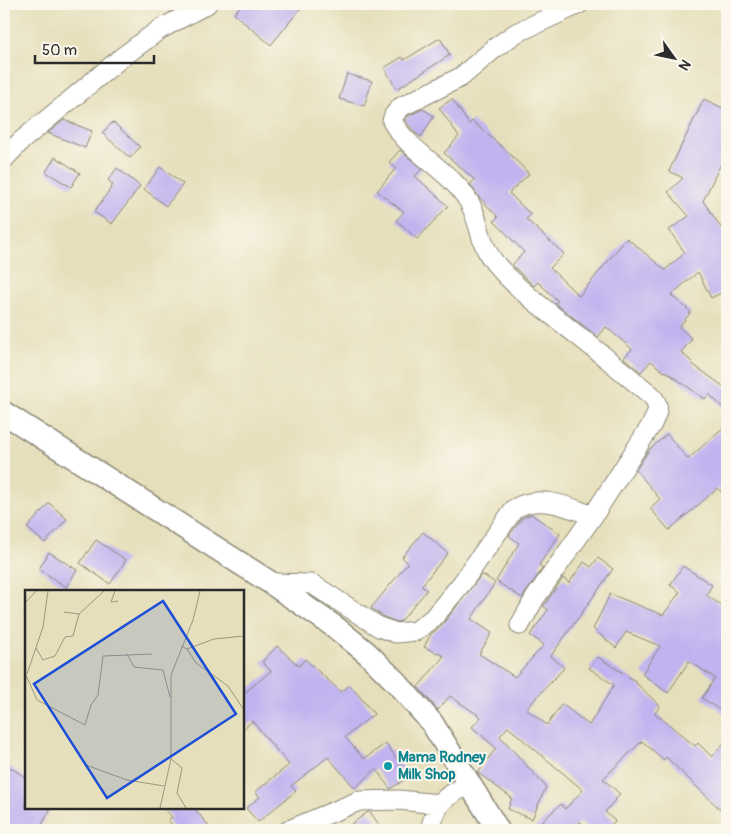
<svg xmlns="http://www.w3.org/2000/svg" width="731" height="834" font-family="Pangolin,sans-serif">
	<style>
		.building { fill: #c0b3ef }
		.lines { fill: none; stroke-linecap: round; stroke-linejoin: round }
		.minor-casing { stroke: #888573; stroke-width: 21 }
		.tertiary-casing { stroke: #888573; stroke-width: 25 }
		.minor { stroke: #fff; stroke-width: 19 }
		.tertiary { stroke: #fff; stroke-width: 22 }
		.culture-dot { fill: #0f9aa8; stroke: #fbf7ec; stroke-width: 2 }
		.labels { text-anchor: middle; dominant-baseline: central; stroke-width: 4; stroke-linejoin: round; paint-order: stroke }
		.culture-label { font-size: 15px; font-weight: bold; fill: #0d838f; stroke: #fbf7ec; text-anchor: start }
		.inset-road { fill: none; stroke: #9b9781; stroke-width: 1 }
		.view { fill: #1d4ed8; fill-opacity: 0.15; stroke: #1d4ed8; stroke-width: 2.5 }
		.inset-edge { fill: none; stroke: #2b2b2b; stroke-width: 2.5 }
	</style>
	<rect width="100%" height="100%" fill="#fbf7ec"/>
	<filter id="ink" filterUnits="userSpaceOnUse"><feTurbulence type="fractalNoise" baseFrequency=".02" numOctaves="2"/><feDisplacementMap in="SourceGraphic" scale="10" xChannelSelector="R" yChannelSelector="G"/><feConvolveMatrix kernelMatrix="1 2 1 2 8 2 1 2 1" color-interpolation-filters="sRGB"/></filter>
	<filter id="wash" filterUnits="userSpaceOnUse"><feTurbulence type="fractalNoise" baseFrequency=".0096" numOctaves="4" result="noise"/><feDisplacementMap in="SourceGraphic" scale="20" xChannelSelector="R" yChannelSelector="G"/><feGaussianBlur stdDeviation="1.12" result="paint"/><feColorMatrix in="noise" values="0 0 0 0 0 0 0 0 0 0 0 0 0 0 0 0 0 1.4 0 .05"/><feComposite in="paint" operator="in"/></filter>
	<g filter="url(#wash)">
		<rect width="100%" height="100%" fill="#e6dfbb"/>
		<g id="blocks">
			<path class="building" d="M242,4H304L271,45L234,14Z
				M440,38L450,55L397,89L384,68L402,57L404,60Z
				M347,74L372,81L364,106L339,99Z
				M452,99L469,124L472,121L508,152L529,174L509,193L531,215L526,219L564,254L550,268L579,296L627,238L665,270L685,253L669,230L689,216L668,192L683,178L669,171L704,99L727,110V151L703,201L727,236V290L711,298L698,272L671,295L691,312L679,327L692,339L681,352L692,362L691,363L727,389V412L709,394L705,399L665,371L664,372L651,361L641,372L624,358L632,349L606,327L598,337L555,303L558,301L538,282L534,286L512,265L524,252L494,221L498,217L478,196L470,184L475,180L444,153L459,136L439,108Z
				M423,109L434,116L421,137L415,133L405,120L408,116Z
				M64,120L92,131L85,148L48,133Z
				M113,122L140,147L130,158L102,133Z
				M400,150L422,169L415,176L448,206L417,239L396,220L404,212L377,191L396,168L389,162Z
				M55,157L80,173L71,187L46,172Z
				M160,167L183,184L166,206L144,189Z
				M117,168L140,186L112,224L94,212L113,185L108,180Z
				M727,424V499L718,488L669,530L650,508L660,499L636,470L649,450L667,434L688,459Z
				M49,503L67,519L45,543L27,528Z
				M531,514L560,534L539,565L543,568L522,598L496,581L519,543L509,536L522,518Z
				M423,532L448,553L421,586L427,590L401,621L397,622L384,617L371,608L408,563L402,557Z
				M96,540L126,560L110,584L80,563Z
				M49,552L77,570L66,587L39,569Z
				M598,558L613,569L551,656L564,668L526,709L547,725L562,704L589,725L614,685L589,668L598,657L637,682L636,683L660,706L655,713L695,746L698,743L712,757L727,739V816L666,757L664,760L642,741L603,779L620,794L605,812L615,821L606,830H590L580,822L571,830H532L561,804L565,809L583,790L508,727L500,736L546,787L532,819L508,809L512,798L478,773L496,748L472,727L481,717L450,696L438,710L418,687L444,656L424,647L431,634L442,625L482,574L495,583L471,619L492,633L479,654L515,677L544,645L530,635L548,610L543,606L545,604L563,578L569,583L584,562L591,567Z
				M683,566L712,585L706,595L727,609V715L702,698L715,678L689,661L668,693L642,674L660,646L626,632L616,648L593,629L610,594L663,615L680,592L670,585Z
				M277,646L299,666L305,659L341,692L350,685L374,714L345,737L364,759L386,743L409,777L390,789L376,769L355,788L328,757L291,786L296,791L258,822L246,808L260,797L255,792L289,765L252,721L242,730V695L271,671L262,662Z
				M4,763L26,778V808H51L39,830H4Z
				M164,808H194L212,830H176L168,820L172,817Z
				M368,812H370L383,830H343Z"/>
		</g>
	</g>
	<g filter="url(#ink)">
		<use href="#blocks" fill-opacity="0" stroke="#888573" stroke-width="1"/>
		<g class="lines">
			<g class="minor-casing">
				<path id="minor" d="M4,159L21,141L121,58L159,30L207,4
					M271,583L312,584L379,627L396,633L416,631L433,618L462,583L514,509C539,493 569,507 593,516
					M520,625L535,598L593,516L652,424C658,410 661,407 651,395C626,375 602,354 577,335C549,312 518,291 494,262C478,242 480,216 466,197C445,167 409,152 392,121L394,115L401,107L461,77L495,48L516,33L579,4
					M289,830L359,801L398,800L439,804
					M430,830C438,799 443,798 470,784"/>
			</g>
			<g class="tertiary-casing">
				<path id="tertiary" d="M4,413L271,583L335,627L367,653L396,682L432,723L498,830"/>
			</g>
			<use href="#minor" class="minor"/>
			<use href="#tertiary" class="tertiary"/>
		</g>
	</g>
	<circle class="culture-dot" cx="388" cy="766" r="5"/>
	<g class="labels">
		<g class="culture-label">
			<text x="398" y="757">Mama Rodney<tspan x="398" dy="17">Milk Shop</tspan></text>
		</g>
	</g>
	<g transform="translate(25 590)">
		<rect width="219" height="219" fill="#e6dfbb"/>
		<path class="inset-road" d="M90,1L86,12L93,11M0,13L11,1M39,22L54,24L79,1M156,56L162,59L171,73L203,96L219,120M11,58L18,70L30,66L40,47L48,46L54,24M162,59L189,49L219,46M102,64L109,77L138,80L145,107M0,83L12,110L60,135L66,115L73,105L78,66L127,64M2,84L18,37L23,1M146,169L157,178L152,203L161,218M61,175L102,190L139,196M135,218L146,169V85L168,30L175,1"/>
		<path class="view" d="M138,11L211,124L82,208L9,94Z"/>
		<rect width="219" height="219" class="inset-edge"/>
	</g>
	<rect width="731" height="834" fill="none" stroke="#fbf7ec" stroke-width="20"/>
	<g transform="translate(674 58) rotate(123)" stroke="#fbf7ec" stroke-width="4" paint-order="stroke">
	<path d="M0-4L9 19L0 12L-9 19Z" fill="#2b2b2b"/>
	<text y="-8" font-size="14" font-weight="bold" text-anchor="middle" fill="#2b2b2b">N</text>
	</g>
	<path d="M35 55v8h119v-8" fill="none" stroke="#2b2b2b" stroke-width="2.5"/>
	<text x="42" y="55" font-size="15" fill="#2b2b2b" stroke="#fbf7ec" stroke-width="4" paint-order="stroke">50 m</text>
</svg>
